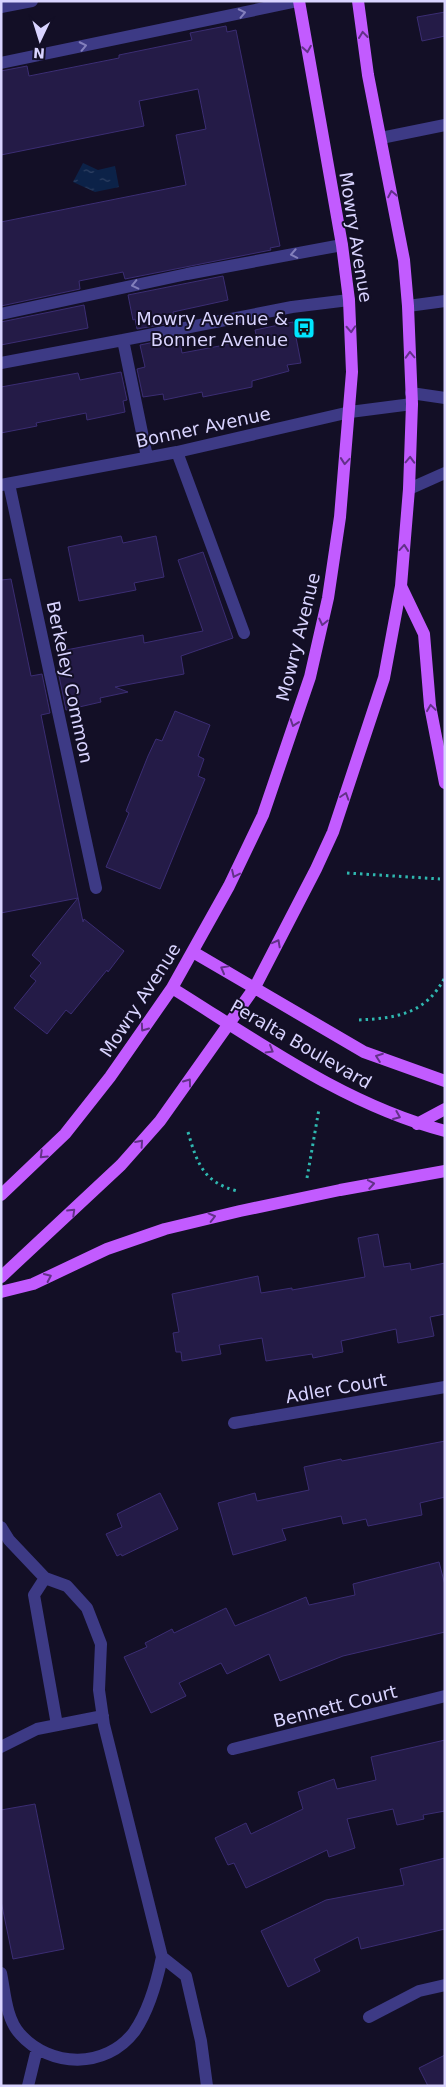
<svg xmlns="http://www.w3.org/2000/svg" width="446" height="2087" font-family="'DejaVu Sans',sans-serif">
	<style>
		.water { fill: url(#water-ripples) }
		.building { fill: #241b47; stroke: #3b2d73 }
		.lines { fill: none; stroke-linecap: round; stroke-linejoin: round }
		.path { stroke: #2fb8b0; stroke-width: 3; stroke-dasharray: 2.5 4; stroke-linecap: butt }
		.minor { stroke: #3d3a85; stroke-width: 12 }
		.major { stroke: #c25bff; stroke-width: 12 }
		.oneway { stroke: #837fbc }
		.oneway2 { stroke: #623188 }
		.labels { text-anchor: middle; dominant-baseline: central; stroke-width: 4; stroke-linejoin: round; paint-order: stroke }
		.street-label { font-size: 18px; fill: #d9d4ff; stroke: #130f26 }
		.poi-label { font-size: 18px; fill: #d9d4ff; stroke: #130f26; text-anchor: end }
	</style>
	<defs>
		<pattern id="water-ripples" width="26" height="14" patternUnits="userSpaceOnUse" patternTransform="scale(1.25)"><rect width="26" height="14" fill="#0c2248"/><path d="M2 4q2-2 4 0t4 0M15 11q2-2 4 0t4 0" fill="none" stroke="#2f4163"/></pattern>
	</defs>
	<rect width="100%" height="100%" fill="#130f26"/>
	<path class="water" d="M83,163L98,170L115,166L119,187L95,192L73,182Z"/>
	<path class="building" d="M445,12V36L422,41L417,17Z
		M226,26L227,32L236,30L280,246L270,248L271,250L125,279L123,272L79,281L80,289L1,306V222L186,185L176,135L206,129L198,89L139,101L144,126L1,155V71L27,66L29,76L119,58V55L192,40L190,33Z
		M223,276L228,300L173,312L175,322L137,329L135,319L133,320L128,295Z
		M84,305L88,328L1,345V322Z
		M293,322L301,363L287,365L289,371L252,381V387L203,397L202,392L164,400L163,394L143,397L137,369L145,367L140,345L179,337L182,353L257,339L255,330Z
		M121,372L127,400L123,401L125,412L87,420L86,413L36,423L37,426L1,433V387L78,373L80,380Z
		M121,536L123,543L156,536L164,577L134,583L136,590L79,601L68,547Z
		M203,552L233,638L181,656L184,674L115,687L128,692L100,698L101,702L66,710L58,671L69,669L66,650L143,635L144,643L203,631L178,560Z
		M11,579L31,676L42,674L50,713L41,715L83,922L84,919L124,951L108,972L107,970L71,1014L66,1010L47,1034L14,1008L36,981L30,976L41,963L32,955L78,898L1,913V580Z
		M175,711L210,725L198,756L204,759L198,776L205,779L160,889L106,867L129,813L126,811L148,756L156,739L162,741Z
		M378,1234L384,1267L410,1263L411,1270L445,1263V1314L430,1317L434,1336L398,1343L396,1329L341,1341L343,1352L313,1358L312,1354L266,1361L262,1338L219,1345L221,1354L182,1361L181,1352H176L173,1333L179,1332L172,1294L258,1276L261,1293L292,1288V1290L365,1277L358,1238Z
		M445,1441V1497L420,1503L422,1515L368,1526L366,1519L343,1524L341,1516L282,1529L286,1540L233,1555L218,1503L255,1493L257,1501L309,1490L304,1467L341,1459L342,1461Z
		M160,1493L178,1529L122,1556L121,1554L117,1556L106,1534L122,1527L117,1514Z
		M439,1562L445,1585V1632L343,1656L280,1681L269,1654L227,1674L221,1663L179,1683L186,1696L151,1713L124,1657L147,1647L145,1643L172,1629L174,1633L226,1608L235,1626L306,1597L309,1605L355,1595L353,1584Z
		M445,1740V1811L423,1815L424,1819L397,1825L393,1809L347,1819L355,1848L329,1857L327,1850L246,1888L234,1863L228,1865L215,1838L246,1823L251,1834L303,1809L298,1792L334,1779L337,1789L376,1780L371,1757Z
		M35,1804L64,1949L13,1959L1,1901V1810Z
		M445,1858V1929L361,1949L358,1937L314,1959L320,1971L288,1987L261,1931L326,1900L404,1885L400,1869Z
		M445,2055V2086H428L419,2068Z"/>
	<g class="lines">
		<path class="path" d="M347,873L440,879
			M359,1020C397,1018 426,1014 445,977
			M188,1132C197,1163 203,1182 237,1191
			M307,1178L319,1109"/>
		<path class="minor" d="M1,7L32,1
			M1,63L298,1
			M381,138L445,125
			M408,306L445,301
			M1,314L187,274L342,245
			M123,340L292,307L349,300
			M1,363L123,340L147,457
			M411,393L445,398
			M177,452L244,633
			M9,484L96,888
			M1,485L177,452L350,412L412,404
			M409,489L445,473
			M234,1423L445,1387
			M1,1527L9,1540L45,1578L67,1586L87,1608L101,1644L99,1690L104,1725L162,1957C157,1981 148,2012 134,2032C106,2069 50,2068 20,2034C6,2019 5,1992 1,1973
			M45,1578L34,1595L57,1725
			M1,1747L37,1729L103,1716
			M233,1749L445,1696
			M162,1957L186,1976L201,2041L207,2086
			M369,2017L419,1991L445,1985
			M28,2086L37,2049"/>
		<path class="major" d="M401,586L424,634L430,706L445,783
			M193,952L364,1052L445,1081
			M172,988C259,1042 345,1105 445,1131
			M417,1124L445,1109
			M1,1195L65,1134L110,1077L172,988L229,886L263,815L310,677L328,598L340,517L352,372L349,300L342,245L299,1
			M1,1277L121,1165L160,1121L255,987L316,869L333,832L384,678L401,586L409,489L412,404L408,306L404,260L368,75L358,1
			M1,1292L33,1284L107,1249L165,1229L240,1211L340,1190L445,1171"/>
	</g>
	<defs><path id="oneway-chevron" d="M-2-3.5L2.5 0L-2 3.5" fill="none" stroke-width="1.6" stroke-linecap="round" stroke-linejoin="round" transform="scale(1.25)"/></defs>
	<g class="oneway">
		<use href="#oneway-chevron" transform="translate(242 13) rotate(-12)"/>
		<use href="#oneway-chevron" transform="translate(83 46) rotate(-12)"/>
		<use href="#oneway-chevron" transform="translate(294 254) rotate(169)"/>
		<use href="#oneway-chevron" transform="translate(135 285) rotate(167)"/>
	</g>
	<g class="oneway2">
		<use href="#oneway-chevron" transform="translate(363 35) rotate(-97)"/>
		<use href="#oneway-chevron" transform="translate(307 49) rotate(81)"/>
		<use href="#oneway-chevron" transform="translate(392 194) rotate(-101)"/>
		<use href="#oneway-chevron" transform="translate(351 329) rotate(87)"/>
		<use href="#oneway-chevron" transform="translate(410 355) rotate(-92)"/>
		<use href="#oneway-chevron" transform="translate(410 460) rotate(-88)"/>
		<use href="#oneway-chevron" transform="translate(345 461) rotate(95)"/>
		<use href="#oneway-chevron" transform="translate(404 548) rotate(-85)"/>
		<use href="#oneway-chevron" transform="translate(323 622) rotate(103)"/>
		<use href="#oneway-chevron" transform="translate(431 708) rotate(-98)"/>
		<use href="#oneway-chevron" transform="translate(294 723) rotate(109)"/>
		<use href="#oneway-chevron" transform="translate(345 796) rotate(-72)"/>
		<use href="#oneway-chevron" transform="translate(235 874) rotate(115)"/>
		<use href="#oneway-chevron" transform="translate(277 943) rotate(-62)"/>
		<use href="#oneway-chevron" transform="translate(224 969) rotate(-151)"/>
		<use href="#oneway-chevron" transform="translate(144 1028) rotate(125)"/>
		<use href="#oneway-chevron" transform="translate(270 1050) rotate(30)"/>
		<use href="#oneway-chevron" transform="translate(379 1057) rotate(-160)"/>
		<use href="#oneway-chevron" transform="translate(188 1082) rotate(-54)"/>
		<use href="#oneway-chevron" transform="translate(397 1116) rotate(23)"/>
		<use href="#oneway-chevron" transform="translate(140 1143) rotate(-48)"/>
		<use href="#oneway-chevron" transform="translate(43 1155) rotate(136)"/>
		<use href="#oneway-chevron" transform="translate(371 1184) rotate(-10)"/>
		<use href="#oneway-chevron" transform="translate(72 1212) rotate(-44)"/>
		<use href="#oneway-chevron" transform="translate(212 1217) rotate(-14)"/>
		<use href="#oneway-chevron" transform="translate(48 1277) rotate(-25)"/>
	</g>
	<defs>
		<g id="bus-square" transform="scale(1.125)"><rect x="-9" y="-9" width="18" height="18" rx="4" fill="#00e5ff" stroke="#130f26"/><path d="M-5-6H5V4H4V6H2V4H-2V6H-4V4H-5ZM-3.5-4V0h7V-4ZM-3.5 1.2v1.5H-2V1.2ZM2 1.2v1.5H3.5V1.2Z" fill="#111"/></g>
	</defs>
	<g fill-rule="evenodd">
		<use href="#bus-square" x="304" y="328"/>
	</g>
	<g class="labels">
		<g class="street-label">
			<text transform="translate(356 237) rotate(81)">Mowry Avenue</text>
			<text transform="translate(203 427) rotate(-12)">Bonner Avenue</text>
			<text transform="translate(298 637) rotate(-76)">Mowry Avenue</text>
			<text transform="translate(70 682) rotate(78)">Berkeley Common</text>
			<text transform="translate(140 1000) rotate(-57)">Mowry Avenue</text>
			<text transform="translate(301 1044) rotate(30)">Peralta Boulevard</text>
			<text transform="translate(336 1388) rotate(-10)">Adler Court</text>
			<text transform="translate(335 1706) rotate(-14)">Bennett Court</text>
		</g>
		<g class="poi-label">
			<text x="288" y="318">Mowry Avenue &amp;<tspan x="288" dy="21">Bonner Avenue</tspan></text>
		</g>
	</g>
	<rect width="446" height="2087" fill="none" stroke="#d9d4ff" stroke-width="5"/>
	<g transform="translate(40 40) rotate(184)" stroke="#130f26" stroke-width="4" paint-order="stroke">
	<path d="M0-4L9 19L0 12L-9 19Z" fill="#d9d4ff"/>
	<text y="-8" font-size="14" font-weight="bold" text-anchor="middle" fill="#d9d4ff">N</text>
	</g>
</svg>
